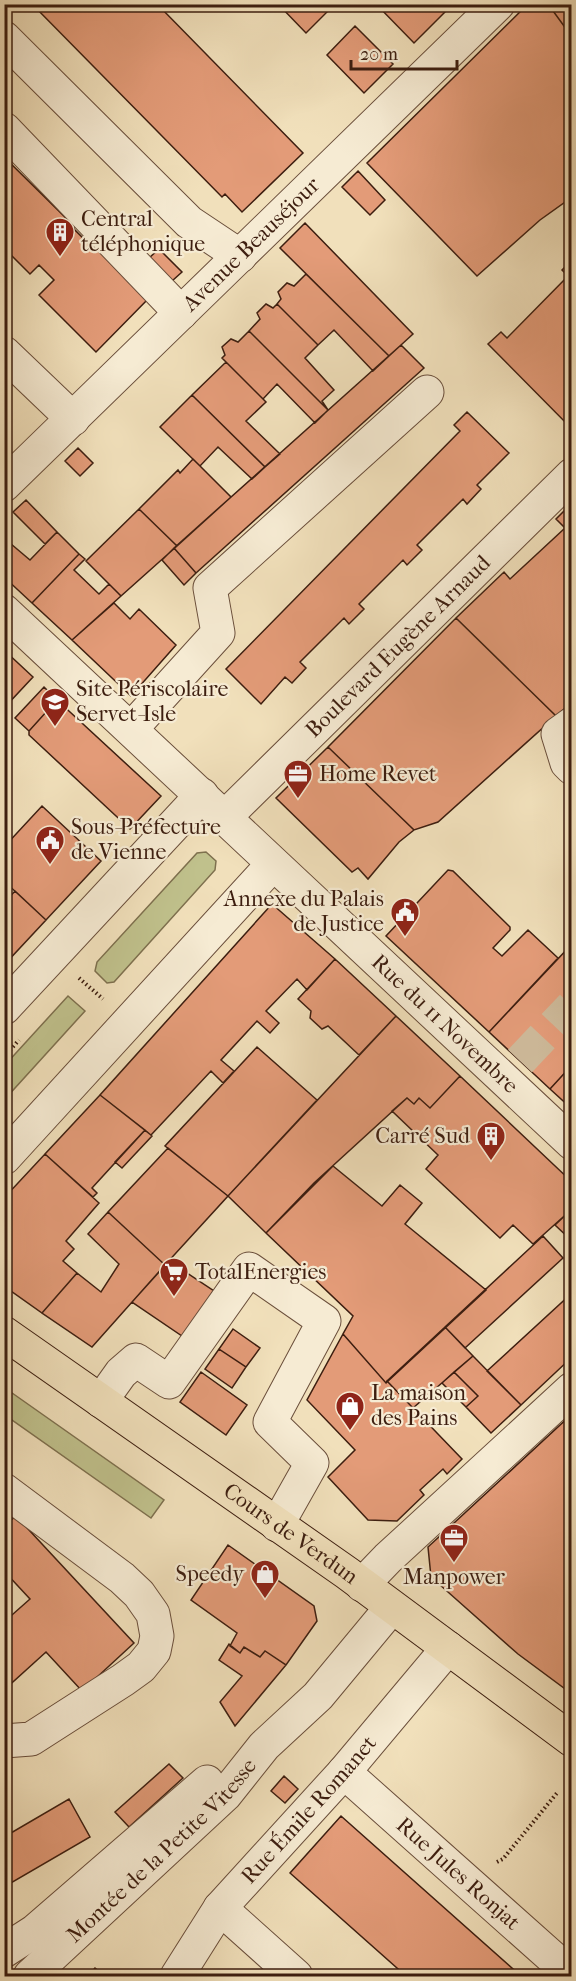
<svg xmlns="http://www.w3.org/2000/svg" width="576" height="1981" font-family="'IM FELL French Canon',serif">
	<style>
		.green { fill: #c0c18c; stroke: #7e704e; stroke-width: 1.5 }
		.building { fill: #e39b78; stroke: #3d1e10; stroke-width: 1.5 }
		.lines { fill: none; stroke-linecap: round; stroke-linejoin: round }
		.minor-tunnel { stroke: #cdb999; stroke-width: 33; stroke-dasharray: 33 16; stroke-linecap: butt }
		.minor-casing { stroke: #6a4e3b; stroke-width: 35 }
		.major-casing { stroke: #3d1e10; stroke-width: 35 }
		.path { stroke: #3d1e10; stroke-width: 4; stroke-dasharray: 1.5 3; stroke-linecap: butt }
		.minor { stroke: #f6ebd3; stroke-width: 33 }
		.major { stroke: #f1e0bb; stroke-width: 33 }
		.labels { text-anchor: middle; dominant-baseline: central; stroke-width: 4.5; stroke-linejoin: round; paint-order: stroke }
		.poi-label { font-size: 22px; fill: #3d1e10; stroke: #f6ebd3; text-anchor: start }
		.street-label { font-size: 22px; fill: #3d1e10; stroke: #f6ebd3 }
	</style>
	<rect width="100%" height="100%" fill="#f1e0bb"/>
	<filter id="stains"><feTurbulence type="fractalNoise" baseFrequency=".00333" numOctaves="4"/><feColorMatrix values="0 0 0 0 .2 0 0 0 0 .09 0 0 0 0 .02 0 0 0 .5 -.17"/></filter>
	<radialGradient id="worn" r=".72"><stop offset=".6" stop-color="#630" stop-opacity="0"/><stop offset="1" stop-color="#630" stop-opacity=".3"/></radialGradient>
	<path class="green" d="M206,852L216,861L215,870L114,982L107,983L95,971L97,962L197,853Z
		M68,996L85,1011L5,1099V1065Z
		M5,1388L164,1500L151,1518L5,1415Z"/>
	<path class="building" d="M32,4H157L303,153L242,212L225,194L222,197Z
		M278,4H334V5L306,33Z
		M376,4H438L445,12L414,43Z
		M528,4H548L572,37V197L540,220L477,276L367,163Z
		M548,4H572V37Z
		M355,26L393,64L364,93L327,55Z
		M4,157L75,227L74,229L91,246L93,243L149,298L96,352L39,295L54,280L39,265L30,274L4,248Z
		M358,171L385,200L370,215L342,187Z
		M305,223L413,334L389,356L280,248Z
		M159,249L182,272L172,281L149,258Z
		M572,260V429L488,344L501,332L507,338L568,276L562,270Z
		M306,274L389,356L373,371L334,330L318,345L277,304L281,299L278,292L287,283L294,286Z
		M266,304L273,308L277,304L318,345L305,358L334,390L322,401L328,410L249,331L260,319L257,313Z
		M249,331L328,410L315,423L277,384L263,399L222,358L225,355L222,347L231,339L238,342Z
		M401,345L424,368L196,573L174,548Z
		M226,362L266,402L246,421L280,454L265,467L192,395Z
		M192,395L265,467L252,479L218,447L200,466L160,427Z
		M467,412L509,453L477,485L481,489L467,504L463,499L417,545L422,550L407,565L403,560L359,604L364,609L349,624L344,618L300,662L306,668L292,683L285,677L261,704L226,669L460,431L454,425Z
		M78,448L93,463L80,476L65,461Z
		M193,459L231,497L177,546L139,509L178,470L180,473Z
		M26,500L57,532L45,544L13,512Z
		M572,503V635L567,640L572,645V702L556,716L456,618L504,572L510,579L565,528L556,519Z
		M139,509L177,546L121,596L86,561Z
		M57,532L79,554L32,603L4,577V538L30,560Z
		M174,548L196,573L184,585L162,560Z
		M79,554L85,559L74,570L99,594L109,584L121,596L72,640L32,603Z
		M114,603L130,619L139,609L176,645L131,696L72,640Z
		M456,618L556,716L438,822L414,830L328,747Z
		M4,650L33,677L4,708Z
		M44,687L57,700L29,731L15,718Z
		M57,700L161,796L130,829L29,735V731Z
		M328,747L414,830L399,842L368,879L358,868L352,872L276,798Z
		M42,806L101,861L46,920L4,881V847Z
		M448,870L453,871L510,927V930L493,948L502,956L528,930L558,958L489,1032L386,936Z
		M15,891L46,920L4,965V903Z
		M272,904L335,959L307,990L297,979L266,1011L279,1023L270,1033L257,1021L221,1060L234,1071L223,1083L211,1071L151,1135L100,1095Z
		M572,944V1065L550,1089L489,1032Z
		M335,959L396,1016L359,1055L328,1026L322,1029L310,1018L311,1011L298,999Z
		M396,1016L460,1076L430,1108L419,1098L414,1104L407,1098L314,1183L266,1233L228,1196Z
		M257,1047L317,1100L228,1196L165,1146Z
		M572,1065V1109L550,1089Z
		M460,1076L572,1182V1209L533,1244L513,1225L500,1238L426,1169L438,1155L392,1111L407,1098L414,1104L419,1098L430,1108Z
		M100,1095L145,1130L92,1188L97,1193L93,1197L45,1154Z
		M145,1130L152,1136L122,1168L115,1162Z
		M168,1148L228,1196L165,1265L108,1212Z
		M45,1154L99,1203L66,1241L74,1249L63,1261L77,1273L42,1313L4,1286V1198Z
		M333,1166L382,1206L400,1185L422,1203L405,1224L486,1290L386,1383L343,1334L353,1316L266,1233Z
		M572,1209V1241L555,1225Z
		M108,1212L165,1265L92,1347L42,1313L77,1273L101,1292L119,1264L88,1234Z
		M543,1236L563,1258L465,1348L445,1327Z
		M169,1261L214,1291L182,1336L132,1302Z
		M572,1293V1357L521,1405L487,1371Z
		M445,1327L473,1356L413,1408L387,1381Z
		M233,1329L260,1348L246,1367L219,1349Z
		M343,1334L386,1383L387,1381L462,1459L447,1474L443,1469L420,1490L424,1495L397,1521L368,1520L328,1477L355,1450L307,1400Z
		M219,1349L246,1367L232,1388L205,1369Z
		M473,1356L521,1405L491,1433L466,1407L478,1396L454,1372Z
		M201,1372L247,1405L226,1435L180,1402Z
		M454,1372L478,1396L466,1407L442,1383Z
		M572,1414V1694L518,1654L431,1577L428,1547Z
		M16,1516L134,1643L82,1691L46,1652L4,1690V1622L30,1599L4,1571V1526Z
		M228,1545L314,1606L317,1621L286,1665L265,1651L260,1657L244,1647L240,1653L230,1646L237,1633L191,1600Z
		M229,1644L240,1653L244,1647L260,1657L265,1651L286,1665L235,1726L220,1702L242,1676L219,1660Z
		M169,1764L183,1778L129,1827L115,1812Z
		M284,1776L298,1789L285,1803L271,1791Z
		M69,1799L90,1837L4,1887V1837Z
		M341,1816L521,1976H406L290,1873Z
		M95,1968L105,1976H88Z"/>
	<g class="lines">
		<path class="minor-tunnel" d="M520,1061L572,1006"/>
		<g class="minor-casing">
			<g id="minor">
				<path d="M4,38L189,222L240,256"/>
				<path d="M4,129L181,313"/>
				<path d="M4,353L73,419"/>
				<path id="s1" d="M4,485L498,4"/>
				<path id="s2" d="M4,611L572,1143"/>
				<path d="M572,724L558,734L567,763L572,768"/>
				<path d="M131,729L218,633L210,588L427,392"/>
				<path id="s3" d="M225,817L572,475"/>
				<path d="M4,1008L202,795"/>
				<path d="M4,1158L273,864"/>
				<path d="M101,1401L121,1373L136,1360L169,1382L249,1269L324,1321L270,1422L312,1463L277,1525"/>
				<path d="M4,1490L122,1578L139,1594L153,1614L157,1636L154,1651L141,1667L123,1680L31,1739L4,1741"/>
				<path d="M362,1585L388,1558L572,1389"/>
				<path id="s4" d="M344,1772L572,1975"/>
				<path d="M220,1908L296,1976"/>
				<path d="M4,1951L35,1931L207,1782"/>
				<path id="s5" d="M30,1976L225,1795L264,1746L318,1696L391,1608"/>
				<path id="s6" d="M177,1976L220,1908L344,1772L448,1648"/>
			</g>
		</g>
		<g class="major-casing">
			<g id="major">
				<path id="s7" d="M4,1333L347,1573L572,1740"/>
			</g>
		</g>
		<path class="path" d="M79,978L103,999
			M4,1057L19,1040
			M497,1862L503,1859L557,1793"/>
		<use href="#minor" class="minor"/>
		<use href="#major" class="major"/>
	</g>
	<defs>
		<g id="building-pin" transform="scale(1.5)"><path d="M0 17L-7.5 6A9.5 9.5 0 1 1 7.5 6Z" fill="#8f2418" stroke="#f6ebd3"/><path d="M-4-6H4V6H1V3H-1V6H-4ZM-2.5-4.3h1.7v1.8h-1.7ZM.8-4.3h1.7v1.8H.8ZM-2.5-1h1.7V.8h-1.7ZM.8-1h1.7V.8H.8Z" fill="#fff"/></g>
		<g id="school-pin" transform="scale(1.5)"><path d="M0 17L-7.5 6A9.5 9.5 0 1 1 7.5 6Z" fill="#8f2418" stroke="#f6ebd3"/><path d="M0-5L7-2L0 1L-7-2ZM-4 1L0 2.5L4 1V4Q0 6-4 4Z" fill="#fff"/></g>
		<g id="office-pin" transform="scale(1.5)"><path d="M0 17L-7.5 6A9.5 9.5 0 1 1 7.5 6Z" fill="#8f2418" stroke="#f6ebd3"/><path d="M-6-3h4V-5.5h4V-3h4V5H-6ZM-1-4.5V-3h2v-1.5ZM-6 0V1H6V0Z" fill="#fff"/></g>
		<g id="civic-pin" transform="scale(1.5)"><path d="M0 17L-7.5 6A9.5 9.5 0 1 1 7.5 6Z" fill="#8f2418" stroke="#f6ebd3"/><path d="M-.6-6.5H3V-4.5H.6V-3L4-1V1h2V6H-6V1h2V-1L-.6-3ZM-1.2 2.5V6h2.4V2.5Z" fill="#fff"/></g>
		<g id="supermarket-pin" transform="scale(1.5)"><path d="M0 17L-7.5 6A9.5 9.5 0 1 1 7.5 6Z" fill="#8f2418" stroke="#f6ebd3"/><path d="M-6-5.5h2.5l.6 2H6L4.5 2H-2.5L-4.4-4H-6ZM-1.5 3.2a1.3 1.3 0 1 0 .1 0ZM3 3.2a1.3 1.3 0 1 0 .1 0Z" fill="#fff"/></g>
		<g id="shop-pin" transform="scale(1.5)"><path d="M0 17L-7.5 6A9.5 9.5 0 1 1 7.5 6Z" fill="#8f2418" stroke="#f6ebd3"/><path d="M-5-2.5h2.3a2.7 3.5 0 0 1 5.4 0H5L5.5 6h-11ZM-1.5-2.5h3a1.5 2.3 0 0 0-3 0Z" fill="#fff"/></g>
	</defs>
	<g fill-rule="evenodd">
		<use href="#building-pin" x="60" y="232"/>
		<use href="#school-pin" x="55" y="702"/>
		<use href="#office-pin" x="298" y="774"/>
		<use href="#civic-pin" x="50" y="840"/>
		<use href="#civic-pin" x="405" y="912"/>
		<use href="#building-pin" x="491" y="1136"/>
		<use href="#supermarket-pin" x="174" y="1272"/>
		<use href="#shop-pin" x="350" y="1406"/>
		<use href="#office-pin" x="454" y="1538"/>
		<use href="#shop-pin" x="265" y="1574"/>
	</g>
	<g class="labels">
		<g class="poi-label">
			<text x="81" y="219">Central<tspan x="81" dy="25">téléphonique</tspan></text>
			<text x="76" y="689">Site Périscolaire<tspan x="76" dy="25">Servet-Isle</tspan></text>
			<text x="319" y="774">Home Revet</text>
			<text x="71" y="827">Sous-Préfecture<tspan x="71" dy="25">de Vienne</tspan></text>
			<text x="384" y="899" text-anchor="end">Annexe du Palais<tspan x="384" dy="25">de Justice</tspan></text>
			<text x="470" y="1136" text-anchor="end">Carré Sud</text>
			<text x="195" y="1272">TotalEnergies</text>
			<text x="371" y="1393">La maison<tspan x="371" dy="25">des Pains</tspan></text>
			<text x="244" y="1574" text-anchor="end">Speedy</text>
			<text x="454" y="1577" text-anchor="middle">Manpower</text>
		</g>
		<g class="street-label">
			<text stroke="none"><textPath href="#s1" startOffset="345">Avenue Beauséjour</textPath></text>
			<text stroke="none"><textPath href="#s3" startOffset="243">Boulevard Eugène Arnaud</textPath></text>
			<text stroke="none"><textPath href="#s2" startOffset="604">Rue du 11 Novembre</textPath></text>
			<text stroke="none"><textPath href="#s7" startOffset="350">Cours de Verdun</textPath></text>
			<text stroke="none"><textPath href="#s6" startOffset="213">Rue Émile Romanet</textPath></text>
			<text stroke="none"><textPath href="#s5" startOffset="182">Montée de la Petite Vitesse</textPath></text>
			<text stroke="none"><textPath href="#s4" startOffset="153">Rue Jules Ronjat</textPath></text>
		</g>
	</g>
	<rect width="576" height="1981" fill="none" stroke="#f1e0bb" stroke-width="24"/>
	<rect x="6" y="6" width="564" height="1969" fill="none" stroke="#3d1e10" stroke-width="3"/>
	<rect x="12" y="12" width="552" height="1957" fill="none" stroke="#3d1e10" stroke-width="1.5"/>
	<path d="M351 60v9h106v-9" fill="none" stroke="#3d1e10" stroke-width="3"/>
	<text x="360" y="60" font-size="18" fill="#3d1e10" stroke="#f6ebd3" stroke-width="4.5" paint-order="stroke">20 m</text>
	<rect width="100%" height="100%" filter="url(#stains)"/>
	<rect width="100%" height="100%" fill="url(#worn)"/>
</svg>
